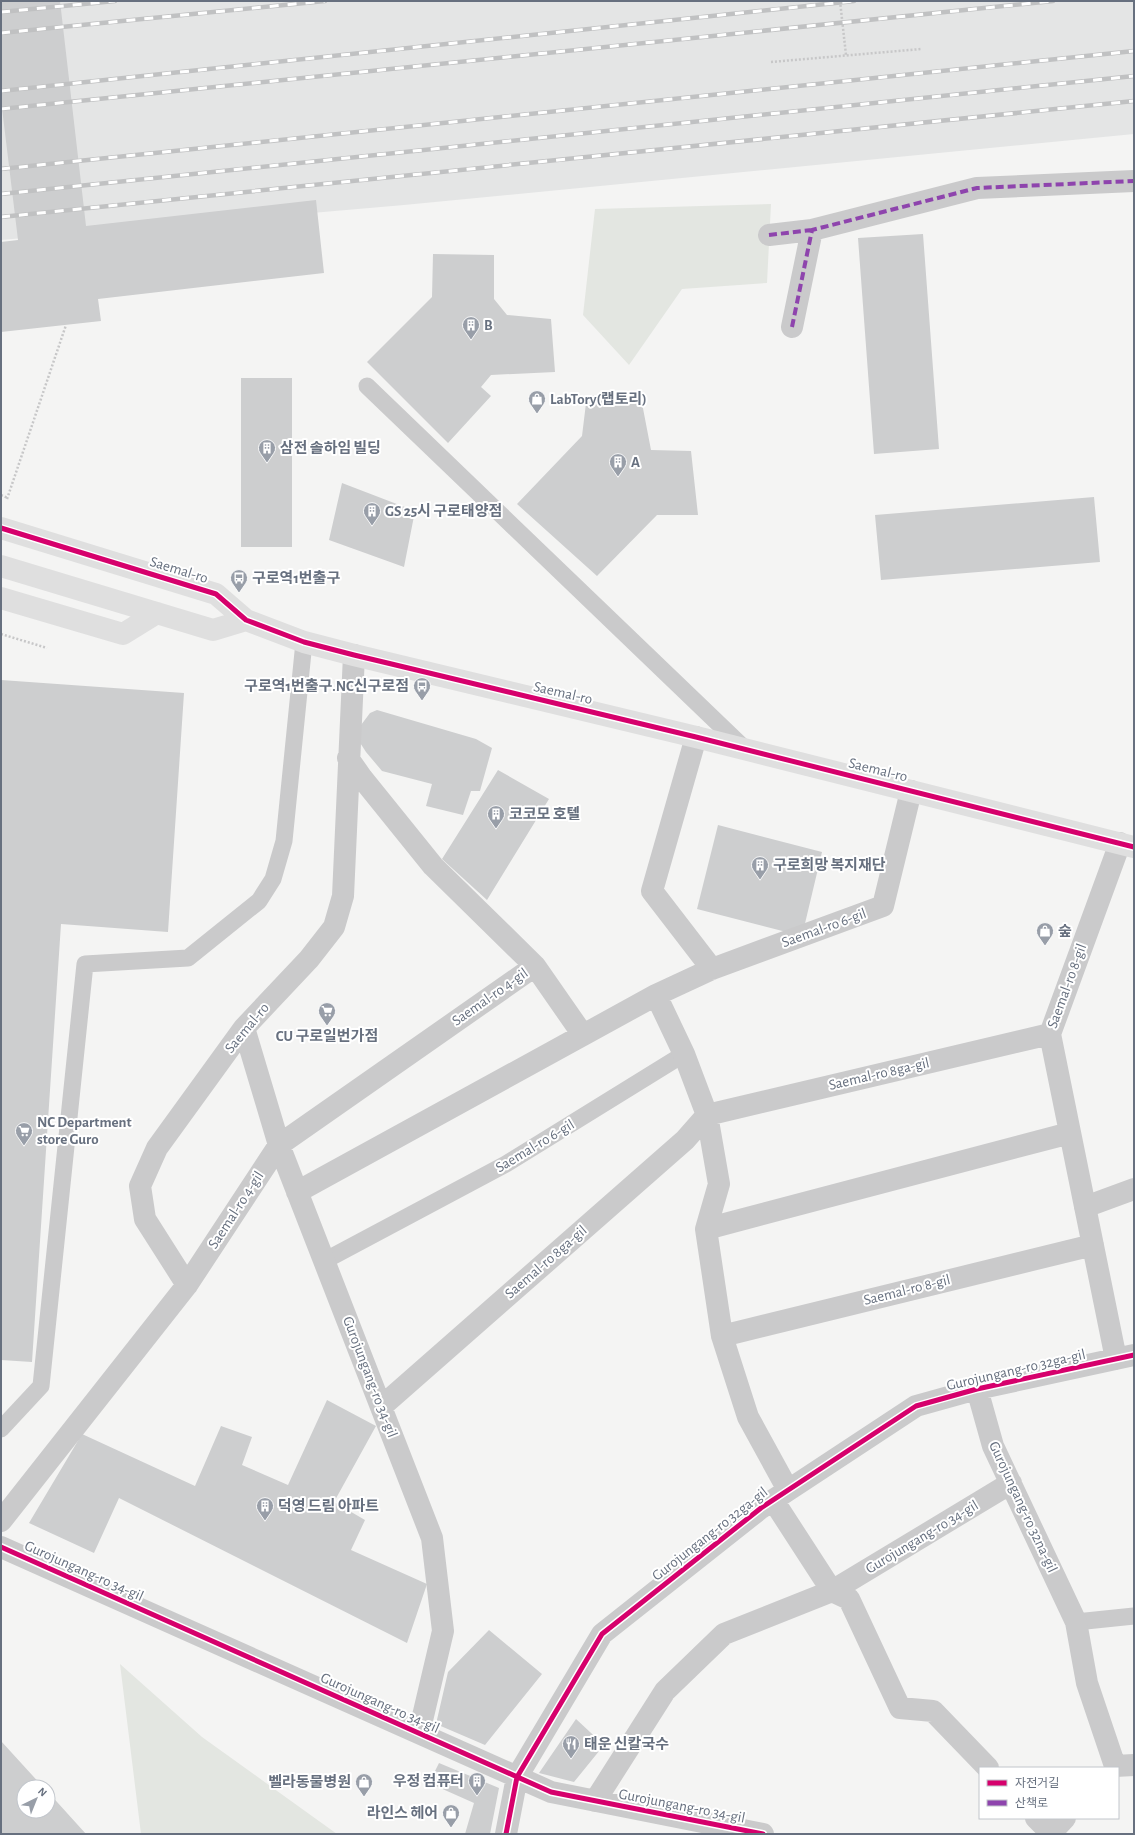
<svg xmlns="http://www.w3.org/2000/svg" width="1135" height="1835" font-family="'Alegreya Sans','Noto Sans KR',sans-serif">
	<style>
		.built { fill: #e4e5e5 }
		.green { fill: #e3e6e1 }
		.building { fill: #cdcecf }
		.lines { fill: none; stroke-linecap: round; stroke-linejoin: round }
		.path { stroke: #c7c7c8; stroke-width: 2.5; stroke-dasharray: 2 2; stroke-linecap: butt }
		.lane { stroke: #cacacb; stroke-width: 17 }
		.street { stroke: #cacacb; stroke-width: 22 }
		.secondary { stroke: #dfdfdf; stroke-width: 22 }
		.rail-casing { stroke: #c0c1c2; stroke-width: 4.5 }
		.rail { stroke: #fff; stroke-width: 3; stroke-dasharray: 9; stroke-linecap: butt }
		.quiet { stroke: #8e44ad; stroke-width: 4; stroke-dasharray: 8 4; stroke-linecap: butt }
		.cycleway-casing { stroke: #fff; stroke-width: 8 }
		.cycleway { stroke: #d6006c; stroke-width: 5 }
		.labels { text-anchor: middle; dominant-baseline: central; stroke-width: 4; stroke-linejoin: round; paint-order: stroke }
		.poi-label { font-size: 15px; font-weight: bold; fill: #67707f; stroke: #fff; text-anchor: start }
		.street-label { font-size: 15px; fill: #67707f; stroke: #fff }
	</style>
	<rect width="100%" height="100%" fill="#f4f4f3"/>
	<path class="built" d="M1,1H1134V134L404,205L1,240Z"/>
	<path class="green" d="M771,204L767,283L682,289L629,365L583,315L595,209Z
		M120,1664L202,1737L337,1834H141Z"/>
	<path class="building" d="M1,1H60L86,226L316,200L324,273L98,299L101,321L1,332V242L18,240L1,100Z
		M923,234L939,449L874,454L858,238Z
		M433,254L494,255V299L507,315L551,319L555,372L491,375L481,387L491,396L448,443L367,362L432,297Z
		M241,378H292V547H241Z
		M587,395L641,398L651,450L691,451L698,515H657L597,576L517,504L582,436Z
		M342,483L415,511L404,567L329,540Z
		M1094,497L1100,562L881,580L875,515Z
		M1,680L184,693L168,932L61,924L32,1362L1,1360Z
		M377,710L476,739L492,748L480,791H471L463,815L426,806L432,784L382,771L366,752L357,738L361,725L370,713Z
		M498,770L549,799L487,900L442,859Z
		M718,825L822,852L802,936L697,909Z
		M327,1400L376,1426L334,1502L365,1520L351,1550L427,1584L407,1643L119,1498L94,1553L29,1523L82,1434L195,1486L221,1426L252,1437L242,1465L288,1485Z
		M489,1630L542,1674L485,1745L436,1724L448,1672Z
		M576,1719L604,1745L574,1782L539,1773Z
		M1,1741L43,1787H24V1811H48V1792L86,1834H1Z
		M439,1763L499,1788L490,1834H465L474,1803L429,1783Z"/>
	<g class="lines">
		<path class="path" d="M840,1L846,55
			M771,62L921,49
			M1,495L8,498
			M7,499L66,325
			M1,634L47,648"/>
		<path class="lane" d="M367,386L746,750
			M324,1261L506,1164L684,1054
			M1,1429L41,1386L85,964L188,958L259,901L273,879L284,841L304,642
			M1076,1622L1134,1616"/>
		<path class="street" d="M769,235L812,230
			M792,327L812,230L977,188L1134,181
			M696,737L652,891L712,969
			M348,758L362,778L433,866L535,966L583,1035
			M244,1028L279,1145L432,1538L443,1631L419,1733
			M297,1192L656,995L712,969L883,906L911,791
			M1085,1207L1134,1189
			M706,1229L1070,1133
			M187,1285L145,1219L140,1186L157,1148L244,1028L309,959L334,927L343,896L354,655
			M722,1336L1093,1245
			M1116,1359L1050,1034L1120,843
			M977,1389L993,1446L1076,1622L1087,1683L1115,1766L1134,1765
			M381,1407L685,1140L707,1115L684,1054L656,995
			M788,1490L748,1417L722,1336L706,1229L719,1184L707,1115L1050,1034
			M773,1500L832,1591L849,1599L900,1708L933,1711L988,1768
			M1,1521L187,1285L279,1145L535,966
			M1,1547L551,1792L763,1834
			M595,1801L665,1691L724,1634L832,1591L1011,1483
			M1036,1818L1052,1834
			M1051,1833L1065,1818
			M506,1834L517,1777L602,1634L761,1508L916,1406L977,1389L1134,1355"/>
		<path class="secondary" d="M1,528L216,594L246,620L304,642L354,655L696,737L1134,847
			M1,566L213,630L246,620
			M1,598L123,634L157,613"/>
		<g class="rail-casing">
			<path id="rail" d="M1,12L115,1
				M1,33L325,1
				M1,91L854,1
				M1,109L1053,1
				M1,169L1134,51
				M1,194L1134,76
				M1,217L1134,101"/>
		</g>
		<use href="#rail" class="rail"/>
		<path class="quiet" d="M769,235L812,230
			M792,327L812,230L977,188L1134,181"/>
		<g class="cycleway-casing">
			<path id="cycleway" d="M1,528L216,594L246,620L304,642L354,655L696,737L1134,847
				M1,1547L551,1792L763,1834
				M506,1834L517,1777L602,1634L761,1508L916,1406L977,1389L1134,1355"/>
		</g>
		<use href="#cycleway" class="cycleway"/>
	</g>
	<defs>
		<g id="building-pin" transform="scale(0.9)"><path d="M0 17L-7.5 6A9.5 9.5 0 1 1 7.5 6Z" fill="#989ea8" stroke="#fff"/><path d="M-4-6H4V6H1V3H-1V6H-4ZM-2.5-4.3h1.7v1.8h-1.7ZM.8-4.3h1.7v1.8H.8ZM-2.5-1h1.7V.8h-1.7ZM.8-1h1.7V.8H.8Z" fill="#fff"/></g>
		<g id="shop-pin" transform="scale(0.9)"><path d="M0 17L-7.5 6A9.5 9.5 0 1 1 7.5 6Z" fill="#989ea8" stroke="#fff"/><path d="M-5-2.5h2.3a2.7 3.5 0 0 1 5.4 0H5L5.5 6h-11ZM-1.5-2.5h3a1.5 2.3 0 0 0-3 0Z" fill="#fff"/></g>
		<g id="bus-pin" transform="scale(0.9)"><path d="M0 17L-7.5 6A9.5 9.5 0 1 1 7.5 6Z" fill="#989ea8" stroke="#fff"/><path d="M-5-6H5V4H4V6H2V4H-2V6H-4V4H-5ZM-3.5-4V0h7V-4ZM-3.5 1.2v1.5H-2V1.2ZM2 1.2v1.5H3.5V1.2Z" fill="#fff"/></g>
		<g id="supermarket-pin" transform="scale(0.9)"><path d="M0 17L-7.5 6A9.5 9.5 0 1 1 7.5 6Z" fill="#989ea8" stroke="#fff"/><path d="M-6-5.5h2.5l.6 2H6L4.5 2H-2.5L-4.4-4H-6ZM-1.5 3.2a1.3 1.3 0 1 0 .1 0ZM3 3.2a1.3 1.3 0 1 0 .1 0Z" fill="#fff"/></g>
		<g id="restaurant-pin" transform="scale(0.9)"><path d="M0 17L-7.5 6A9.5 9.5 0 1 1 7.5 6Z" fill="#989ea8" stroke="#fff"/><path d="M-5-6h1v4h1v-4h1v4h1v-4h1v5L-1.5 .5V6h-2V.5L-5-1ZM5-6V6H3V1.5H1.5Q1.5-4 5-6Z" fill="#fff"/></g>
	</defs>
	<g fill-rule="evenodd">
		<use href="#building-pin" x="471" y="325"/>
		<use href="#shop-pin" x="537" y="399"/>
		<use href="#building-pin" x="267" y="448"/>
		<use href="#building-pin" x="618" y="462"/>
		<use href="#building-pin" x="372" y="511"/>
		<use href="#bus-pin" x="239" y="578"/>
		<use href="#bus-pin" x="422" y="686"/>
		<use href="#building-pin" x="496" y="814"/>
		<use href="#building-pin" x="760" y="865"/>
		<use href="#shop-pin" x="1045" y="931"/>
		<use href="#supermarket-pin" x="327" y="1011"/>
		<use href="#supermarket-pin" x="24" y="1131"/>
		<use href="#building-pin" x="265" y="1506"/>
		<use href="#restaurant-pin" x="571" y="1744"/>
		<use href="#building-pin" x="477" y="1781"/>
		<use href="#shop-pin" x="364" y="1782"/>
		<use href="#shop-pin" x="451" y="1813"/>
	</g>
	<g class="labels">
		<g class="poi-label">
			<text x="484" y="325">B</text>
			<text x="550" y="399">LabTory(랩토리)</text>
			<text x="280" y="448">삼전 솔하임 빌딩</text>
			<text x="631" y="462">A</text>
			<text x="385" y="511">GS 25시 구로태양점</text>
			<text x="252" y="578">구로역1번출구</text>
			<text x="409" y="686" text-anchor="end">구로역1번출구.NC신구로점</text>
			<text x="509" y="814">코코모 호텔</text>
			<text x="773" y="865">구로희망 복지재단</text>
			<text x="1058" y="931">숲</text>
			<text x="327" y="1036" text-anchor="middle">CU 구로일번가점</text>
			<text x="37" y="1122">NC Department<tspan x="37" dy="17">store Guro</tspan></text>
			<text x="278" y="1506">덕영 드림 아파트</text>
			<text x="584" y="1744">태운 신칼국수</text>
			<text x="464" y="1781" text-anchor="end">우정 컴퓨터</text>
			<text x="351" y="1782" text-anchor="end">벨라동물병원</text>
			<text x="438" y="1813" text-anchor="end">라인스 헤어</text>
		</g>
		<g class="street-label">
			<text transform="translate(179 570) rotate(17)">Saemal-ro</text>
			<text transform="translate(563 693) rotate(13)">Saemal-ro</text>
			<text transform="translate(878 770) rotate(14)">Saemal-ro</text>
			<text transform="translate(824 928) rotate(-20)">Saemal-ro 6-gil</text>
			<text transform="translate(1067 986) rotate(-70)">Saemal-ro 8-gil</text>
			<text transform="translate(490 997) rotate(-35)">Saemal-ro 4-gil</text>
			<text transform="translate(247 1028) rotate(-50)">Saemal-ro</text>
			<text transform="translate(879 1074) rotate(-13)">Saemal-ro 8ga-gil</text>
			<text transform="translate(535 1146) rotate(-31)">Saemal-ro 6-gil</text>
			<text transform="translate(236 1210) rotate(-57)">Saemal-ro 4-gil</text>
			<text transform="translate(546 1262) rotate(-41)">Saemal-ro 8ga-gil</text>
			<text transform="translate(907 1290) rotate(-14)">Saemal-ro 8-gil</text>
			<text transform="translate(1016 1370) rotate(-13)">Gurojungang-ro 32ga-gil</text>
			<text transform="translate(370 1377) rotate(69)">Gurojungang-ro 34-gil</text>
			<text transform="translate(1023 1507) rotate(65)">Gurojungang-ro 32na-gil</text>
			<text transform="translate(710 1534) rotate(-38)">Gurojungang-ro 32ga-gil</text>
			<text transform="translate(922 1537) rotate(-31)">Gurojungang-ro 34-gil</text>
			<text transform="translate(84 1571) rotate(24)">Gurojungang-ro 34-gil</text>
			<text transform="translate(380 1703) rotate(24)">Gurojungang-ro 34-gil</text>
			<text transform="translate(682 1806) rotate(11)">Gurojungang-ro 34-gil</text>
		</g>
	</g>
	<rect width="1135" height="1835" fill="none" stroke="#67707f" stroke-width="4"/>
	<rect x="979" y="1767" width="140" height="52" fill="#ffffff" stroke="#c2c6cc"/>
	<rect x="987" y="1780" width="20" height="6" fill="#d6006c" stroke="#c2c6cc"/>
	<text x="1015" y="1787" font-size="12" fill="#67707f">자전거길</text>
	<rect x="987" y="1800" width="20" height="6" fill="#8e44ad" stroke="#c2c6cc"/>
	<text x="1015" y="1807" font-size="12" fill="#67707f">산책로</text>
	<g transform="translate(36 1799) rotate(43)"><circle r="19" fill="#ffffff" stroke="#c2c6cc"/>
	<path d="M0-3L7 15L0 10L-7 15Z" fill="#989ea8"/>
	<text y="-6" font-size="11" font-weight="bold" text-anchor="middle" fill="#67707f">N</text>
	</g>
</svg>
